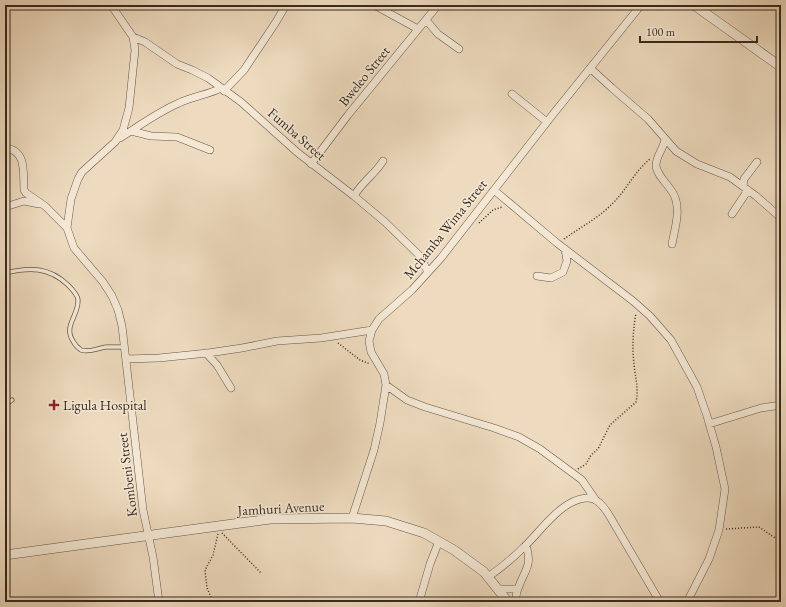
<svg xmlns="http://www.w3.org/2000/svg" width="786" height="607" font-family="'EB Garamond',serif">
	<style>
		.lines { fill: none; stroke-linecap: round; stroke-linejoin: round }
		.service-casing { stroke: #655646; stroke-width: 5 }
		.minor-casing { stroke: #655646; stroke-width: 8 }
		.tertiary-casing { stroke: #655646; stroke-width: 10 }
		.path { stroke: #372a1d; stroke-width: 1.5; stroke-dasharray: 1 2; stroke-linecap: butt }
		.service { stroke: #f4e8d5; stroke-width: 3.5 }
		.minor { stroke: #f4e8d5; stroke-width: 7 }
		.tertiary { stroke: #f4e8d5; stroke-width: 9 }
		.poi-dot { fill: #8f2418; stroke: #f4e8d5; stroke-width: 1.5 }
		.labels { text-anchor: middle; dominant-baseline: central; stroke-width: 3; stroke-linejoin: round; paint-order: stroke }
		.street-label { font-size: 14px; fill: #372a1d; stroke: #f4e8d5 }
		.poi-label { font-size: 14px; fill: #372a1d; stroke: #f4e8d5; text-anchor: start }
	</style>
	<rect width="100%" height="100%" fill="#eedbbf"/>
	<filter id="stains"><feTurbulence type="fractalNoise" baseFrequency=".005" numOctaves="4"/><feColorMatrix values="0 0 0 0 .2 0 0 0 0 .09 0 0 0 0 .02 0 0 0 .5 -.17"/></filter>
	<radialGradient id="worn" r=".72"><stop offset=".6" stop-color="#630" stop-opacity="0"/><stop offset="1" stop-color="#630" stop-opacity=".3"/></radialGradient>
	<g class="lines">
		<g class="service-casing">
			<path id="service" d="M5,273C30,267 49,267 68,285C72,289 78,295 78,300C79,315 63,326 73,341C75,345 78,348 81,350C89,353 98,348 106,347C112,347 118,347 124,347
				M5,405L12,400"/>
		</g>
		<g class="minor-casing">
			<path id="minor" d="M111,5L133,37L135,50L129,108L123,130L115,142L82,172L78,179L71,199L67,228L74,248L103,282L112,296L118,310L122,326L143,510L153,557L159,602
				M374,5L418,29
				M426,20L438,34L459,49
				M133,37L145,42L177,64L192,70L208,78L241,102L298,153L354,196L385,222L419,255L428,272
				M590,68L612,88L648,119L676,151L697,164L730,177L756,196L781,218
				M224,91L244,70L276,22L286,5
				M512,94L547,122
				M131,131L151,136L177,137L210,150
				M120,138C139,126 158,112 179,103C193,96 208,95 221,88
				M665,139C664,148 656,156 656,165C656,175 670,186 674,195C681,210 675,228 672,244
				M5,148C27,150 23,173 24,190L26,193L45,206L67,228
				M311,164L348,115L438,5
				M743,186L744,179L757,162
				M494,190L557,243L633,301L650,316L671,340L697,387L707,416L716,447L725,489L719,530L709,559L687,602
				M354,196C362,182 375,174 383,161
				M5,207L24,201L39,204
				M732,214L748,190
				M537,276L551,278L563,272L567,261L565,249
				M206,353L217,365L231,388
				M126,359L159,358L208,353L242,348L277,341L321,338L372,330
				M386,385L407,400L425,407L494,428L519,437L540,449L582,480L595,499
				M709,424L761,408L781,405
				M352,518L374,450L380,423L386,385L384,374L371,352L369,341L372,330L379,319L412,290L441,258L554,113L641,5
				M488,577C501,568 513,558 524,547C541,531 561,500 586,498C597,497 604,507 609,515L660,602
				M498,589H518
				M419,602L430,564L439,541
				M515,602C516,598 516,593 518,589C524,570 533,567 526,545"/>
		</g>
		<g class="tertiary-casing">
			<path id="tertiary" d="M694,5L781,67
				M5,555L270,519L352,518L386,521L424,533L454,550L484,572L508,602"/>
		</g>
		<path class="path" d="M479,223L493,210L502,207
			M564,239C581,227 600,217 614,202C627,189 635,171 650,159
			M338,343L360,360L370,364
			M578,469L586,464L591,455L598,449L610,425L636,402C639,388 635,377 634,364C632,347 633,330 636,313
			M726,529L759,527L781,542
			M222,533L261,573
			M215,602L211,597L207,588L205,570L213,555L218,534"/>
		<use href="#service" class="service"/>
		<use href="#minor" class="minor"/>
		<use href="#tertiary" class="tertiary"/>
	</g>
	<path class="poi-dot" d="M52 399h4v4h4v4h-4v4h-4v-4h-4v-4h4z"/>
	<g class="labels">
		<g class="street-label">
			<text transform="translate(364 76) rotate(-51)">Bweleo Street</text>
			<text transform="translate(297 134) rotate(41)">Fumba Street</text>
			<text transform="translate(445 229) rotate(-51)">Mchamba Wima Street</text>
			<text transform="translate(127 475) rotate(-97)">Kombeni Street</text>
			<text transform="translate(281 508) rotate(-3)">Jamhuri Avenue</text>
		</g>
		<g class="poi-label">
			<text x="63" y="405">Ligula Hospital</text>
		</g>
	</g>
	<rect width="786" height="607" fill="none" stroke="#eedbbf" stroke-width="20"/>
	<rect x="6" y="6" width="774" height="595" fill="none" stroke="#372a1d" stroke-width="2"/>
	<rect x="10" y="10" width="766" height="587" fill="none" stroke="#372a1d"/>
	<path d="M640 36v6h117v-6" fill="none" stroke="#372a1d" stroke-width="2"/>
	<text x="646" y="36" font-size="12" fill="#372a1d" stroke="#f4e8d5" stroke-width="3" paint-order="stroke">100 m</text>
	<rect width="100%" height="100%" filter="url(#stains)"/>
	<rect width="100%" height="100%" fill="url(#worn)"/>
</svg>
